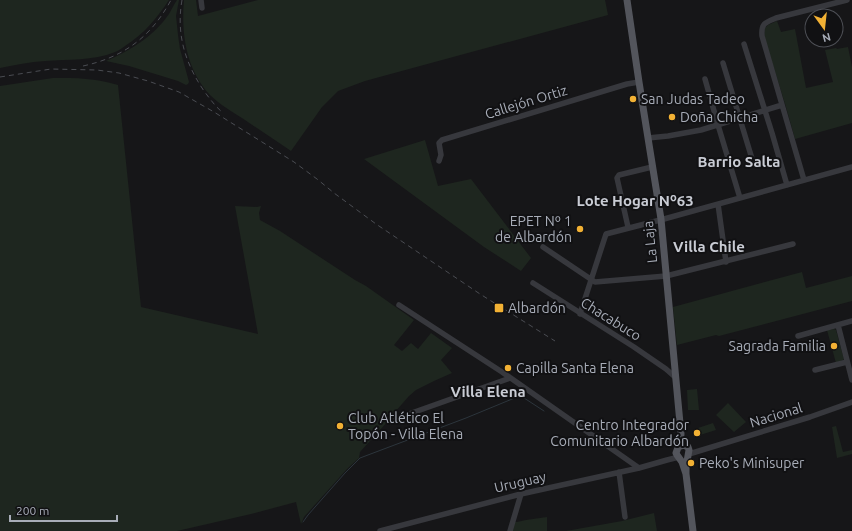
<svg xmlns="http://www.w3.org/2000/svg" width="852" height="531" font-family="Ubuntu,sans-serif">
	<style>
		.green { fill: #1e261f }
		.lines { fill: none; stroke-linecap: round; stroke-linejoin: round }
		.stream { stroke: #2c353c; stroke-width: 1 }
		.minor { stroke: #37383d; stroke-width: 5.5 }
		.major { stroke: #53555c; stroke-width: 7 }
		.rail { stroke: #4a4c52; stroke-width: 1; stroke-dasharray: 5 4; stroke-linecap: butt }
		.poi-dot { fill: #f2b134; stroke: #111113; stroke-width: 1.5 }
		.labels { text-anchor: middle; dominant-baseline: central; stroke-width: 4; stroke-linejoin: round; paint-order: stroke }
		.poi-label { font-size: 14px; fill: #a8adb8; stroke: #111113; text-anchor: start }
		.street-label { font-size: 14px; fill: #a8adb8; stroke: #111113 }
		.neighbourhood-label { font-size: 15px; font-weight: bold; fill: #c9ccd4; stroke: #111113 }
	</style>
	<rect width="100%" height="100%" fill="#161618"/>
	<path class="green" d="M0,0H169C157,18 144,34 125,46C122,48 118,51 115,52C93,61 68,59 45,61C30,62 15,65 0,68Z
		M177,0H179L176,16L178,35L180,49L189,82L188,84L186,85L178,81L129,66L106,61C130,51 154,36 169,14C172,9 174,4 177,0Z
		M184,0H196L198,16L258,0H605L608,15L365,81L338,91L322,107L291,151C276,141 260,130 245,120C233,112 220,105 210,95C186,69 181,34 184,0Z
		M777,21L781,32L795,29L806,88L833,82L825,50L836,48L837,49L848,47L852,67V123L795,139L786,107L764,36L765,28L768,25Z
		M53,78C77,78 95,78 118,85L141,307L258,334L235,206L257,207L261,206L259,213L260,220L280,231L355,280L366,286L414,320L394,345L402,351L411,343L418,349L431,333L452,348L441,360L452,373L434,381L416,390L409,396L388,420V421L360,452L359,458L347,469L321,498L304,517L301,524L296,502L251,514L177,531H0V86Z
		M425,140L438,186L471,179L531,258L521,271L484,247L364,159Z
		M802,272L806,288L852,276V301L719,336L716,335L677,345L673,307Z
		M834,329L836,330L844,359L843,360L836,363L827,330Z
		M697,389L699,410H688L687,390Z
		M728,403L746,422L734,432L716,415Z
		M713,423L716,430L700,435L698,428Z
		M836,426L843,452L852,450V454L837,458L832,427Z
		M654,513L657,531H566L622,521Z
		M547,517V531H512L515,522H517L526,520Z"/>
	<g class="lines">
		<path class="stream" d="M303,522L308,515L345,473L360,458L466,418L517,397L521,396L544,411"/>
		<path class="minor" d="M201,0L202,8
			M744,44L772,133L787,185
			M723,63L753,162H762
			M705,79L718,125L740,198
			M648,138L668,136L701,130L782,105
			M439,161L441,155L439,143L442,140L627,84L639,82
			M804,180L762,36C761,23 765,23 776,18L847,0
			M718,204L726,262
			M628,227L617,178L619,175L652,167
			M543,247L595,282L666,276L793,244
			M533,283L634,347L666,369L675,377
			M399,305L502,372L639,468
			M580,314L606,234L664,219L852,167
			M838,325L852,380
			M798,336L852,321
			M815,370L847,362
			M392,420L510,378
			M689,454L810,417L852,402
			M619,472L625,517
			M380,531L521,494L639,468L667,460L679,457
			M510,531L521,494"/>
		<path class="major" d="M627,0L639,82L661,219L681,434L680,442L676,453L677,455L682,462L686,474
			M678,447L684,445L688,447L689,450L686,467V474L693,531"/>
		<path class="rail" d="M182,0C176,34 185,63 204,91C210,99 215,106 222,112
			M83,66C124,57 151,37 171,0
			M0,77L51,69L97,70L119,73L148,81L179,92L214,112L294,162L317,179L334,193L376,224L480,294L555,341"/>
	</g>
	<g class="poi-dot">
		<circle cx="633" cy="99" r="4"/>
		<circle cx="672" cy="117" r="4"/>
		<circle cx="580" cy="229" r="4"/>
		<rect x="494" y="303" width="10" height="10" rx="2"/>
		<circle cx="834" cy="346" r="4"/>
		<circle cx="508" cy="368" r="4"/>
		<circle cx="340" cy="426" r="4"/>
		<circle cx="697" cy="433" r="4"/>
		<circle cx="691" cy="463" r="4"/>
	</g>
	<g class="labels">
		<g class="poi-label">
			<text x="641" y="99">San Judas Tadeo</text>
			<text x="680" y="117">Doña Chicha</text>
			<text x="572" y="221" text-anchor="end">EPET Nº 1<tspan x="572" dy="16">de Albardón</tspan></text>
			<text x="508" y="308">Albardón</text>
			<text x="826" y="346" text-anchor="end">Sagrada Familia</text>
			<text x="516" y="368">Capilla Santa Elena</text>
			<text x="348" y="418">Club Atlético El<tspan x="348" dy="16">Topón - Villa Elena</tspan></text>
			<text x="689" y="425" text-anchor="end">Centro Integrador<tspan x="689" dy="16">Comunitario Albardón</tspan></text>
			<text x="699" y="463">Peko's Minisuper</text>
		</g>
		<g class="street-label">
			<text transform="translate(526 102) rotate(-17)">Callejón Ortiz</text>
			<text transform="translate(650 242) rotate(-96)">La Laja</text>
			<text transform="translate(611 319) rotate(32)">Chacabuco</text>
			<text transform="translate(776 415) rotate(-17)">Nacional</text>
			<text transform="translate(520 482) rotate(-13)">Uruguay</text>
		</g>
		<g class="neighbourhood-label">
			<text x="739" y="161">Barrio Salta</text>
			<text x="635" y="200">Lote Hogar Nº63</text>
			<text x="709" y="246">Villa Chile</text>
			<text x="488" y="391">Villa Elena</text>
		</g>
	</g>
	<g transform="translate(824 28) rotate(165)"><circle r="19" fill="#111113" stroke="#4d4f55"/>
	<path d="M0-3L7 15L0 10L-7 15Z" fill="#f2b134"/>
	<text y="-6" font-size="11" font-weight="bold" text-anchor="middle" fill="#a8adb8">N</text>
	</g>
	<path d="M10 515v6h107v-6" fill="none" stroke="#a8adb8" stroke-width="2"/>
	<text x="16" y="515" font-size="12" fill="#a8adb8" stroke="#111113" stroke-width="3" paint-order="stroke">200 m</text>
</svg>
